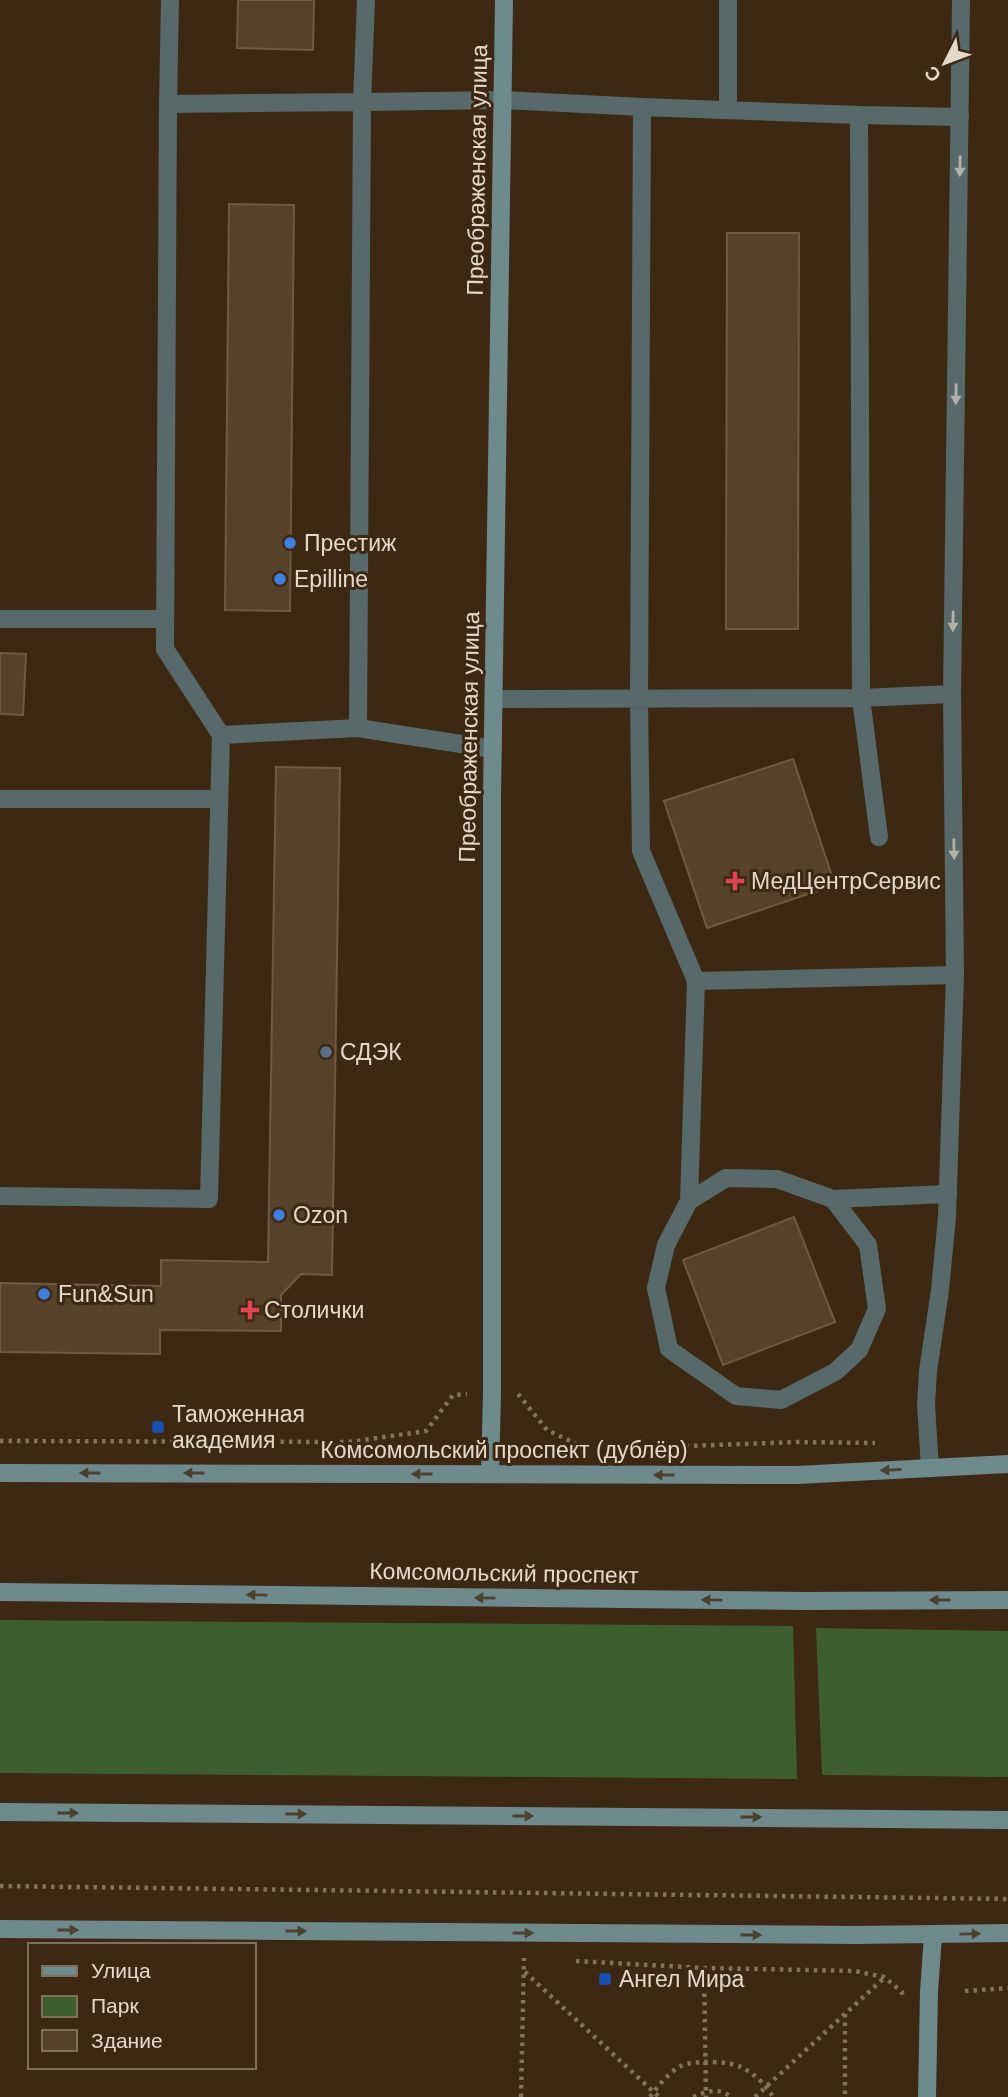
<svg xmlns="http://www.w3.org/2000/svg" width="1008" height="2097" font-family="Arial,sans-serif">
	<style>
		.green { fill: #3d5f2e }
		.building { fill: #56412a; stroke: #705a43; stroke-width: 2 }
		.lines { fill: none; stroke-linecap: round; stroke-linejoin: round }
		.path { stroke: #83725f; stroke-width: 4.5; stroke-dasharray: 3.5 5; stroke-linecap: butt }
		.lane { stroke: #58696a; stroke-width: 18 }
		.street { stroke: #58696a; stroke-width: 18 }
		.secondary { stroke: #6f8a8c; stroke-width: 18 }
		.oneway { fill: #b4b1a9 }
		.oneway2 { fill: #4a4131 }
		.shop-dot { fill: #3f7fe0; stroke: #3d2913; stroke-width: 2.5 }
		.health-dot { fill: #e0444e; stroke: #3d2913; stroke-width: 2.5 }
		.service-dot { fill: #5c6f8a; stroke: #3d2913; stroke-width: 2.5 }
		.transit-dot { fill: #1a4fb4; stroke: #3d2913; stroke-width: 2.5 }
		.labels { text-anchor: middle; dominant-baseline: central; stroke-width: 6; stroke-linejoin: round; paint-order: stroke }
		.street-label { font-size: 23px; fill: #e5d8cb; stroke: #3d2913 }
		.poi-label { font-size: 23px; fill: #e5d8cb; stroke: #3d2913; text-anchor: start }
	</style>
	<rect width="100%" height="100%" fill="#3d2913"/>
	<path class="green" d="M0,1620L793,1626L797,1779L0,1773Z
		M816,1628L1008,1631V1777L822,1775Z"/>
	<path class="building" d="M238,0H314L313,50L237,48Z
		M229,204L294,205L290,611L225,610Z
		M727,233H799L798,629H726Z
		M0,653L26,654L23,715L0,714Z
		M793,759L835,885L707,928L664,801Z
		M276,767L340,768L332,1275L301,1274L281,1295V1331L160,1330V1354L0,1352V1283L161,1286V1260L268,1262Z
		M794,1217L835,1322L723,1365L683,1260Z"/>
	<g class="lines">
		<path class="path" d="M518,1394L547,1430L585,1448
			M0,1441L349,1442L426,1431L453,1395L467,1394
			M660,1447L797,1442L875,1443
			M0,1886L1008,1899
			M576,1961L704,1968L855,1971L884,1977L902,1992V1995
			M704,1968L706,2097
			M525,1972L659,2097
			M965,1991L1008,1988
			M845,2014V2097
			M521,2097L524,1958
			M650,2097C658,2086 669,2072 681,2066C694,2060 729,2061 741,2067C754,2073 766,2085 773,2097
			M693,2097C707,2091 719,2087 731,2097
			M755,2097L884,1978"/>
		<path class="lane" d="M366,0L362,102L502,100L642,107
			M728,0V110
			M168,104L170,0
			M859,115L960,117
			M0,619H165
			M494,699L861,698L859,115L642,107L639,699L641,851L696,981L955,975
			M221,735L358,728L493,749
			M0,799H219
			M879,837L861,698L952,694
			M0,1196L209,1199L221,735L165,649L168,104L362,102L358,728
			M833,1199L948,1194
			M689,1201L726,1178L777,1179L833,1199L868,1245L877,1309L859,1350L835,1372L781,1400L736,1396L669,1349L656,1288L666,1245L689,1201L696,981"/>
		<path class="street" d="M930,1468L926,1405L928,1371L940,1290L947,1217L955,975L952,694L961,0"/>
		<path class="secondary" d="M0,1473L797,1475L1008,1464
			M490,1474L492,1393V796L504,0
			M0,1592L803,1601L1008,1600
			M0,1812L1008,1820
			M0,1929L857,1935L1008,1933
			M927,2097L929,1992L933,1935"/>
	</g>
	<defs><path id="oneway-solid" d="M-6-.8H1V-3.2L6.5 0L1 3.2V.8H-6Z" transform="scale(1.75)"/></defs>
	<g class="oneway">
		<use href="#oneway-solid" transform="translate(960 166) rotate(91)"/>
		<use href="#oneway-solid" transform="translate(956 394) rotate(91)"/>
		<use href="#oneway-solid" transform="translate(953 621) rotate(91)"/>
		<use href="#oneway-solid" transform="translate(954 849) rotate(89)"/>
	</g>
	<g class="oneway2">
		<use href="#oneway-solid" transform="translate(891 1470) rotate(177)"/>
		<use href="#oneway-solid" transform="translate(90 1473) rotate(-180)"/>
		<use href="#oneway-solid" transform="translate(194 1473) rotate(-180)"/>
		<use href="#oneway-solid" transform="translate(422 1474) rotate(-180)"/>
		<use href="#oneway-solid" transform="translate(664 1475) rotate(-180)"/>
		<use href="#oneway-solid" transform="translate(257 1595) rotate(-179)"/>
		<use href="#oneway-solid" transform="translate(485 1598) rotate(-179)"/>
		<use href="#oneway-solid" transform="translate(712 1600) rotate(-179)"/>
		<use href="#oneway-solid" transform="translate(940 1600) rotate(180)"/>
		<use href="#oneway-solid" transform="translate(68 1813)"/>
		<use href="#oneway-solid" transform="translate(296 1814)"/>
		<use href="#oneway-solid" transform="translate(523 1816)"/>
		<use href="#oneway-solid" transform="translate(751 1817)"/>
		<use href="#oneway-solid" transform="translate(68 1930)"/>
		<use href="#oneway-solid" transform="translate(296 1931)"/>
		<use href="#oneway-solid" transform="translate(523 1933)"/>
		<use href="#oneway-solid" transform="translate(970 1934) rotate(-1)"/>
		<use href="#oneway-solid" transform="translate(751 1935)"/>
	</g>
	<g class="shop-dot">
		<circle cx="290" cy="543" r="7"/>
		<circle cx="280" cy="579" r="7"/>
		<circle cx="279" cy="1215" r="7"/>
		<circle cx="44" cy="1294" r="7"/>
	</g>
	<g class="health-dot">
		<path d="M731.5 870.5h7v7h7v7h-7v7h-7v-7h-7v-7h7z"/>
		<path d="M246.5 1299.5h7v7h7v7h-7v7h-7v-7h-7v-7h7z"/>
	</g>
	<circle class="service-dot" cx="326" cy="1052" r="7"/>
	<g class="transit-dot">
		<rect x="151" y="1420" width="14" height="14" rx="3.5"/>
		<rect x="598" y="1972" width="14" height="14" rx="3.5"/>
	</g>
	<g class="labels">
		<g class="street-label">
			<text transform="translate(477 170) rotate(-89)">Преображенская улица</text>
			<text transform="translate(469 737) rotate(-89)">Преображенская улица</text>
			<text x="504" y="1450">Комсомольский проспект (дублёр)</text>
			<text transform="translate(504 1573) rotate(1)">Комсомольский проспект</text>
		</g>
		<g class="poi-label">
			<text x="304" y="543">Престиж</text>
			<text x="294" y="579">Epilline</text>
			<text x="751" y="881">МедЦентрСервис</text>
			<text x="340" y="1052">СДЭК</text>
			<text x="293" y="1215">Ozon</text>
			<text x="58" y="1294">Fun&amp;Sun</text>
			<text x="264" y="1310">Столички</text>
			<text x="172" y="1414">Таможенная<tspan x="172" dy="26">академия</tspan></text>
			<text x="619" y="1979">Ангел Мира</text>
		</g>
	</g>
	<rect x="28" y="1943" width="228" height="126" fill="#3d2913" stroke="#806f5d" stroke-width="2"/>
	<rect x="42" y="1966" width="35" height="10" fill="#6f8a8c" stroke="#806f5d" stroke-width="2"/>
	<text x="91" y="1978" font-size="21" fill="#e5d8cb">Улица</text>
	<rect x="42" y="1996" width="35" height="21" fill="#3d5f2e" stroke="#806f5d" stroke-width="2"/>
	<text x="91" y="2013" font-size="21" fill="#e5d8cb">Парк</text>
	<rect x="42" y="2030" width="35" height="21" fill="#56412a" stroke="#806f5d" stroke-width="2"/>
	<text x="91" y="2048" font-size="21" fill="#e5d8cb">Здание</text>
	<g transform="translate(945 63) rotate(228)" stroke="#3d2913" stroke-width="5" paint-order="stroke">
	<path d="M0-5L12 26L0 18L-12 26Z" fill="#e5d8cb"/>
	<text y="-10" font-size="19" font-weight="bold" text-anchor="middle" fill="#e5d8cb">С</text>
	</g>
</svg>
